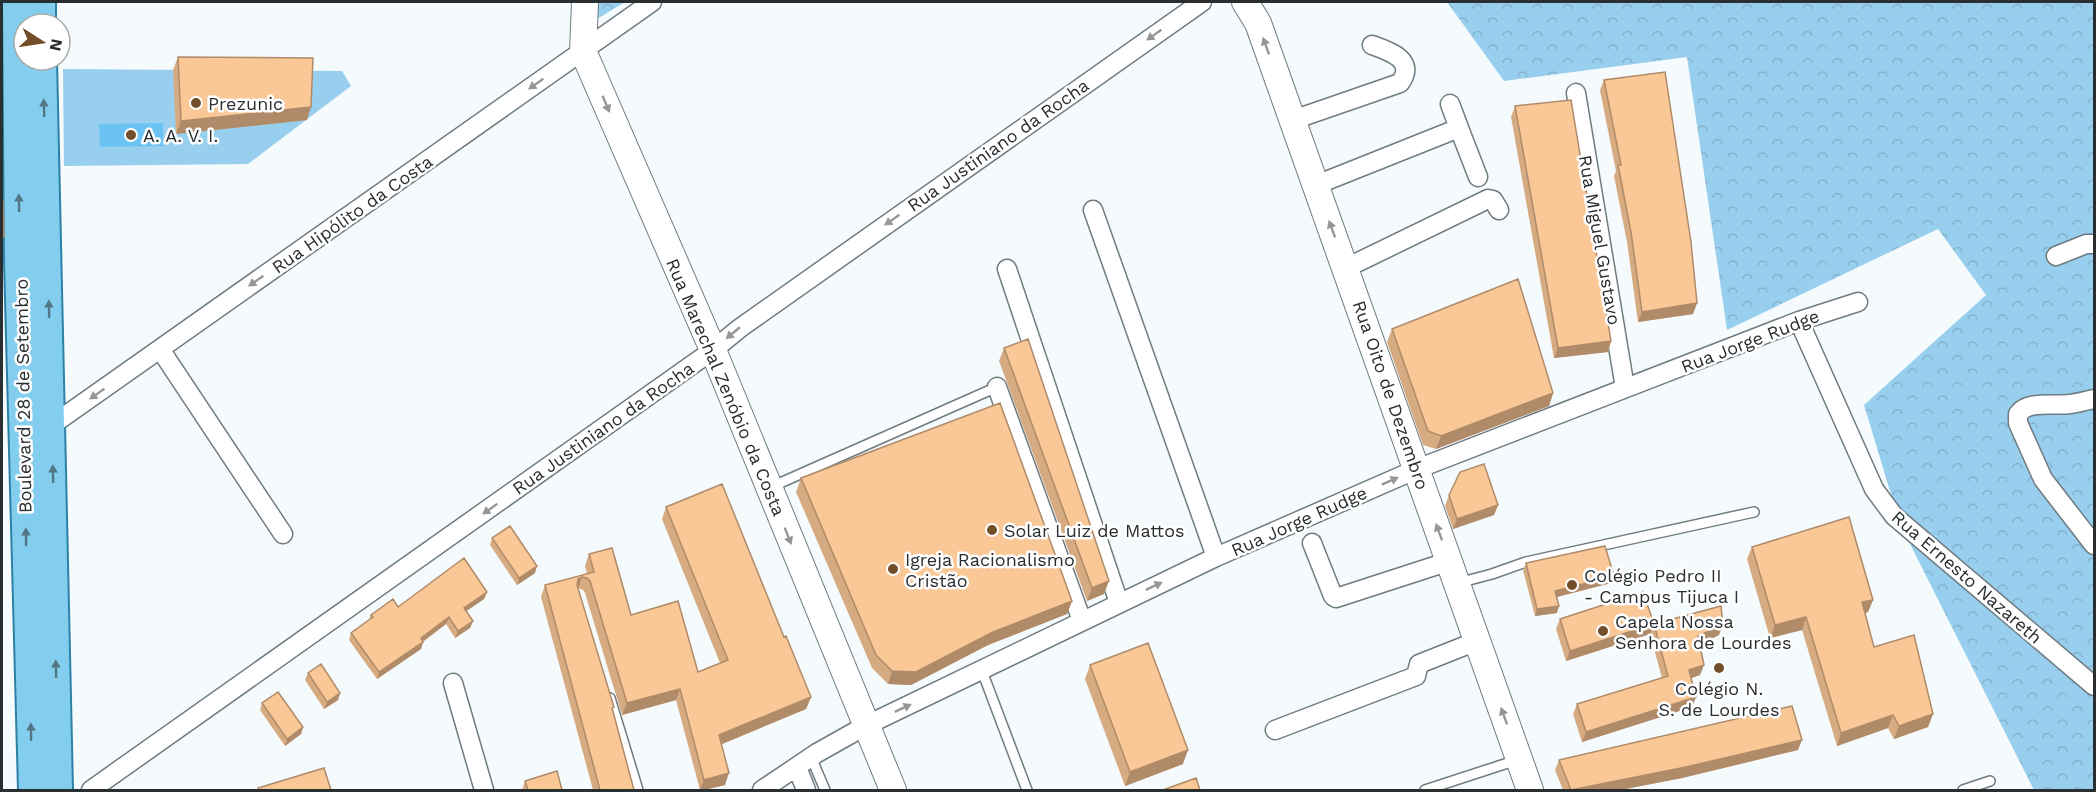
<svg xmlns="http://www.w3.org/2000/svg" width="2096" height="792" font-family="'Work Sans',sans-serif">
	<style>
		.forest { fill: url(#forest-crowns) }
		.garden { fill: #98cfee }
		.water { fill: #6ac3f2 }
		.lines { fill: none; stroke-linecap: round; stroke-linejoin: round }
		.lane-casing { stroke: #6f7b81; stroke-width: 12 }
		.street-casing { stroke: #6f7b81; stroke-width: 21 }
		.secondary-casing { stroke: #6f7b81; stroke-width: 28 }
		.primary-casing { stroke: #2e81a6; stroke-width: 32 }
		.lane { stroke: #fff; stroke-width: 9 }
		.street { stroke: #fff; stroke-width: 18 }
		.secondary { stroke: #fff; stroke-width: 26 }
		.primary { stroke: #83ceef; stroke-width: 28 }
		.wall { fill: #d7ab81 }
		.shaded-wall { fill: #af8b69 }
		.building { fill: #fac796; stroke: #af8b69; stroke-width: 1.5 }
		.oneway { fill: #949698 }
		.oneway2 { fill: #527686 }
		.poi-dot { fill: #734e29; stroke: #fff; stroke-width: 2 }
		.labels { text-anchor: middle; dominant-baseline: central; stroke-width: 5; stroke-linejoin: round; paint-order: stroke }
		.poi-label { font-size: 18px; fill: #292e31; stroke: #fff; text-anchor: start }
		.street-label { font-size: 18px; fill: #292e31; stroke: #fff }
	</style>
	<defs>
		<pattern id="forest-crowns" width="20" height="18" patternUnits="userSpaceOnUse" patternTransform="scale(1.5)"><rect width="20" height="18" fill="#98cfee"/><path d="M2 6a3 3 0 1 1 6 0M12 15a3 3 0 1 1 6 0" fill="none" stroke="#83b2cd"/></pattern>
	</defs>
	<rect width="100%" height="100%" fill="#f5fafd"/>
	<path class="forest" d="M597,2H625L597,19Z
		M1447,2H2094V790H2034L1900,524L1864,405L1986,295L1938,229L1727,330L1687,57L1504,81Z"/>
	<path class="garden" d="M63,69L342,71L351,86L248,164L64,166Z"/>
	<path class="water" d="M163,123V146L100,147L99,124Z"/>
	<g class="lines">
		<g class="lane-casing">
			<path id="lane" d="M771,487L997,387
				M1458,583L1492,574L1526,562L1754,512
				M982,671L1027,790
				M610,698L638,790
				M811,757L825,790
				M1425,790L1517,760
				M1963,790L1990,781"/>
		</g>
		<g class="street-casing">
			<path id="street" d="M1576,93L1625,388
				M1450,104L1459,128
				M1293,120L1400,83C1417,60 1389,51 1372,45
				M1316,185L1459,128L1478,177
				M1093,210L1216,557
				M2056,256L2086,244H2094
				M1346,268L1488,199L1493,200L1499,210
				M1007,269L1119,603
				M1799,321L1874,489L1894,516L2094,686
				M160,349L283,534
				M997,387L1082,621
				M2094,399C2086,401 2078,403 2070,404C2054,406 2028,400 2018,414V423L2043,479L2094,545
				M52,425L652,2
				M1312,543L1333,596L1336,598L1450,561
				M453,683L484,790
				M1275,730L1416,676L1419,664L1477,641
				M797,767L806,790
				M91,790L713,350L740,328L1202,2
				M762,790L817,753L865,726L1216,557L1417,469L1799,321L1858,302"/>
		</g>
		<g class="secondary-casing">
			<path id="secondary" d="M585,2L583,51L713,350L893,790
				M1245,2L1258,23L1530,790"/>
		</g>
		<g class="primary-casing">
			<path id="primary" d="M17,2L19,262L33,790
				M41,2V24
				M42,60L58,790"/>
		</g>
		<use href="#lane" class="lane"/>
		<use href="#street" class="street"/>
		<use href="#secondary" class="secondary"/>
		<use href="#primary" class="primary"/>
	</g>
	<path class="wall" d="M178,57L307,120L176,134L173,70Z
		M1604,80L1697,303L1693,314L1638,322L1627,242L1614,176L1616,171L1600,90Z
		M1515,106L1611,341L1608,352L1554,358L1511,117Z
		M1392,329L1553,393L1549,406L1436,449L1423,445L1387,342Z
		M1004,348L1104,594L1087,601L999,361Z
		M801,478L1072,601L1067,614L988,645L911,685L888,684L872,668L796,492Z
		M1449,495L1498,505L1494,515L1453,529L1445,506Z
		M666,507L784,637L811,697L806,709L722,744L725,785L704,790H700L676,700L622,715L585,593L583,590L578,588L613,710L634,790H593L541,597L545,585L587,574L585,566L589,554L631,615L698,672L720,663L662,519Z
		M492,538L535,573L517,585L490,545Z
		M1752,547L1873,600L1868,612L1865,613L1874,647L1933,714L1928,727L1894,739L1888,728L1837,746L1802,630L1770,638L1747,559Z
		M1526,563L1614,576L1611,583L1557,597V613L1535,616L1523,570Z
		M487,592L484,599L466,611L473,621L470,628L455,638L446,624L423,642L421,649L377,679L349,640L351,633L369,620L371,615L398,607Z
		M1560,619L1654,624L1719,635L1700,644V675L1691,678L1696,697L1692,707L1582,742L1573,714L1577,704L1662,678L1650,634L1566,661L1556,629Z
		M1090,665L1183,764L1125,786L1085,679Z
		M308,673L340,693L338,700L324,709L305,680Z
		M262,703L303,727L301,734L285,746L260,710Z
		M1798,750L1682,778L1620,790H1563L1555,770L1559,760Z
		M525,781L562,790H522Z"/>
	<path class="shaded-wall" d="M311,107L307,120L176,134L181,121Z
		M1697,303L1693,314L1638,322L1642,312Z
		M1611,341L1608,352L1554,358L1558,348Z
		M1553,393L1549,406L1436,449L1441,436Z
		M1498,505L1494,515L1453,529L1457,519Z
		M537,566L535,573L517,585L519,578Z
		M1614,576L1611,583L1553,598L1555,591Z
		M582,577L578,588L574,591L578,579Z
		M1109,581L1104,594L1087,601L1092,588Z
		M487,592L484,599L461,615L464,608Z
		M1873,600L1868,612L1858,615L1862,602Z
		M1072,601L1067,614L988,645L911,685L888,684L892,671Z
		M1559,606L1557,613L1535,616L1537,609Z
		M449,617L446,624L419,644L423,642L421,649L377,679L379,672Z
		M1806,617L1802,630L1770,638L1775,625Z
		M473,621L470,628L455,638L458,631Z
		M1654,624L1650,634L1566,661L1570,651Z
		M1723,625L1719,635L1694,647L1698,636Z
		M1704,665L1700,675L1686,680L1689,670Z
		M680,689L676,700L622,715L627,703Z
		M340,693L338,700L324,709L327,702Z
		M811,697L806,709L715,747L719,735Z
		M1696,697L1692,707L1582,742L1586,732Z
		M1933,714L1928,727L1894,739L1899,726Z
		M1893,715L1888,728L1837,746L1841,733Z
		M303,727L301,734L285,746L287,739Z
		M1802,740L1798,750L1682,778L1620,790H1574Z
		M1188,750L1183,764L1125,786L1130,772Z
		M729,773L725,785L704,790H700L704,780Z"/>
	<path class="building" d="M178,57L313,58L311,107L181,121Z
		M1665,72L1691,242L1697,303L1642,312L1631,232L1618,165H1621L1604,80Z
		M1571,100L1611,341L1558,348L1515,106Z
		M2,200H3L4,237H2Z
		M1518,279L1553,393L1441,436L1428,431L1392,329Z
		M1028,339L1109,581L1092,588L1004,348Z
		M1000,403L1072,601L993,632L916,672L892,671L876,655L801,478Z
		M1484,464L1498,505L1457,519L1449,495L1460,472Z
		M722,484L784,637L786,636L811,697L719,735L729,773L704,780L680,689L627,703L590,581L587,578L582,577L578,579L577,585L614,707L612,708L634,790H600L545,585L594,572L589,554L612,548L631,615L678,601L698,672L728,660L666,507Z
		M1849,517L1873,600L1862,602L1874,647L1914,635L1933,714L1899,726L1893,715L1841,733L1806,617L1775,625L1752,547Z
		M510,526L537,566L519,578L492,538Z
		M1605,546L1614,576L1555,591L1559,606L1537,609L1526,563Z
		M464,558L487,592L464,608L473,621L458,631L449,617L421,638L423,642L379,672L351,633L373,617L371,615L393,599L398,607Z
		M1643,592L1654,624L1570,651L1560,619Z
		M1721,606L1723,625L1698,636L1704,665L1689,670L1696,697L1586,732L1577,704L1668,676L1654,624Z
		M1148,643L1188,750L1130,772L1090,665Z
		M321,664L340,693L327,702L308,673Z
		M278,692L303,727L287,739L262,703Z
		M1792,706L1802,740L1686,767L1571,790L1559,760Z
		M324,768L331,790H259L258,788Z
		M557,771L562,790H528L525,781Z
		M1196,778L1200,790H1163Z"/>
	<defs><path id="oneway-solid" d="M-6-.8H1V-3.2L6.5 0L1 3.2V.8H-6Z" transform="scale(1.5)"/></defs>
	<g class="oneway">
		<use href="#oneway-solid" transform="translate(1154 35) rotate(145)"/>
		<use href="#oneway-solid" transform="translate(1266 46) rotate(-110)"/>
		<use href="#oneway-solid" transform="translate(536 84) rotate(145)"/>
		<use href="#oneway-solid" transform="translate(606 104) rotate(67)"/>
		<use href="#oneway-solid" transform="translate(892 220) rotate(145)"/>
		<use href="#oneway-solid" transform="translate(1332 229) rotate(-110)"/>
		<use href="#oneway-solid" transform="translate(256 281) rotate(145)"/>
		<use href="#oneway-solid" transform="translate(733 333) rotate(140)"/>
		<use href="#oneway-solid" transform="translate(97 394) rotate(145)"/>
		<use href="#oneway-solid" transform="translate(1390 481) rotate(-24)"/>
		<use href="#oneway-solid" transform="translate(490 509) rotate(145)"/>
		<use href="#oneway-solid" transform="translate(1439 532) rotate(-110)"/>
		<use href="#oneway-solid" transform="translate(788 536) rotate(68)"/>
		<use href="#oneway-solid" transform="translate(1154 586) rotate(-25)"/>
		<use href="#oneway-solid" transform="translate(903 708) rotate(-25)"/>
		<use href="#oneway-solid" transform="translate(1504 716) rotate(-110)"/>
	</g>
	<g class="oneway2">
		<use href="#oneway-solid" transform="translate(44 108) rotate(-92)"/>
		<use href="#oneway-solid" transform="translate(19 203) rotate(-91)"/>
		<use href="#oneway-solid" transform="translate(49 309) rotate(-91)"/>
		<use href="#oneway-solid" transform="translate(53 474) rotate(-91)"/>
		<use href="#oneway-solid" transform="translate(26 537) rotate(-91)"/>
		<use href="#oneway-solid" transform="translate(56 669) rotate(-91)"/>
		<use href="#oneway-solid" transform="translate(31 732) rotate(-91)"/>
	</g>
	<g class="poi-dot">
		<circle cx="196" cy="103" r="6"/>
		<circle cx="131" cy="135" r="6"/>
		<circle cx="992" cy="530" r="6"/>
		<circle cx="893" cy="569" r="6"/>
		<circle cx="1572" cy="585" r="6"/>
		<circle cx="1603" cy="631" r="6"/>
		<circle cx="1719" cy="668" r="6"/>
	</g>
	<g class="labels">
		<g class="poi-label">
			<text x="208" y="103">Prezunic</text>
			<text x="143" y="135">A. A. V. I.</text>
			<text x="1004" y="530">Solar Luiz de Mattos</text>
			<text x="905" y="559">Igreja Racionalismo<tspan x="905" dy="21">Cristão</tspan></text>
			<text x="1584" y="575">Colégio Pedro II<tspan x="1584" dy="21">- Campus Tijuca I</tspan></text>
			<text x="1615" y="621">Capela Nossa<tspan x="1615" dy="21">Senhora de Lourdes</tspan></text>
			<text x="1719" y="688" text-anchor="middle">Colégio N.<tspan x="1719" dy="21">S. de Lourdes</tspan></text>
		</g>
		<g class="street-label">
			<text transform="translate(998 145) rotate(-35)">Rua Justiniano da Rocha</text>
			<text transform="translate(352 214) rotate(-35)">Rua Hipólito da Costa</text>
			<text transform="translate(1600 240) rotate(80)">Rua Miguel Gustavo</text>
			<text transform="translate(1750 341) rotate(-21)">Rua Jorge Rudge</text>
			<text transform="translate(726 387) rotate(67)">Rua Marechal Zenóbio da Costa</text>
			<text transform="translate(1391 395) rotate(71)">Rua Oito de Dezembro</text>
			<text transform="translate(23 396) rotate(-91)">Boulevard 28 de Setembro</text>
			<text transform="translate(603 428) rotate(-35)">Rua Justiniano da Rocha</text>
			<text transform="translate(1299 521) rotate(-24)">Rua Jorge Rudge</text>
			<text transform="translate(1967 577) rotate(41)">Rua Ernesto Nazareth</text>
		</g>
	</g>
	<rect width="2096" height="792" fill="none" stroke="#292e31" stroke-width="6"/>
	<g transform="translate(42 42) rotate(102)"><circle r="28" fill="#ffffff" stroke="#a9abad" stroke-width="1.5"/>
	<path d="M0-4.5L10 22L0 15L-10 22Z" fill="#734e29"/>
	<text y="-9" font-size="16" font-weight="bold" text-anchor="middle" fill="#292e31">N</text>
	</g>
</svg>
